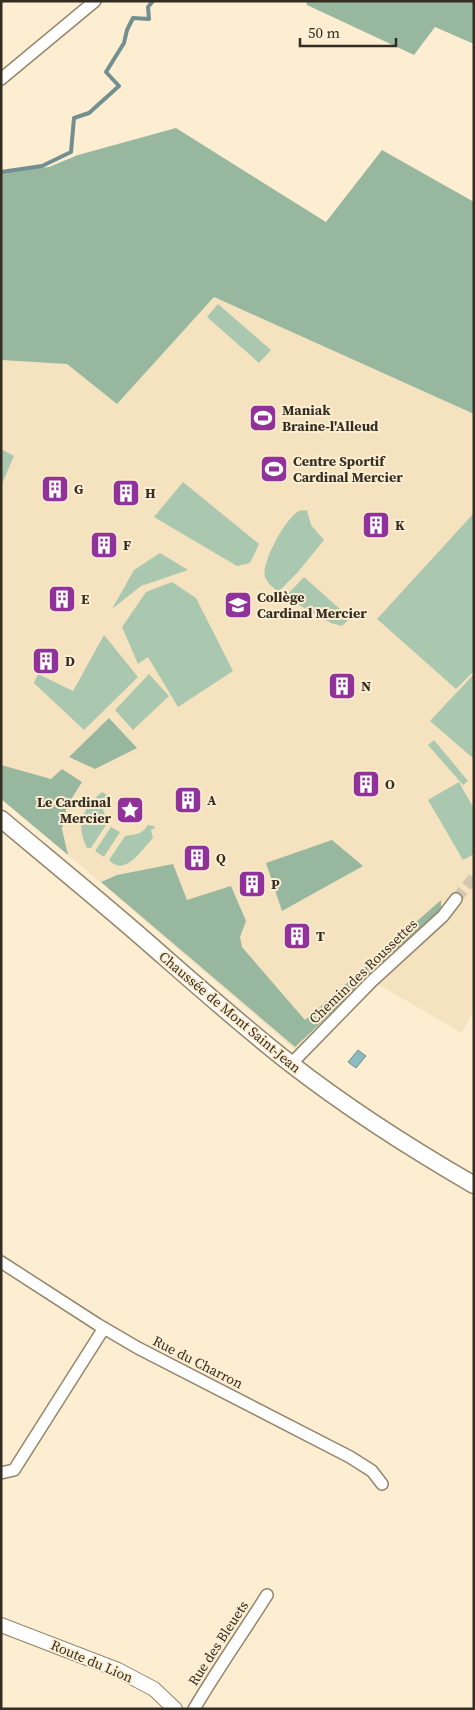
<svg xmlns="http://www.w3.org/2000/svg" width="475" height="1710" font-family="'Source Serif 4',serif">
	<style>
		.built { fill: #f5e3c0 }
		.green { fill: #aac7b0 }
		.forest { fill: #98b79f }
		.water { fill: #8dbac0; stroke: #729091 }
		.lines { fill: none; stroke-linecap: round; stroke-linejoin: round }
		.stream { stroke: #729091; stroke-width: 4 }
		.minor-tunnel { stroke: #d5c7af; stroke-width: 11; stroke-dasharray: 11 5.5; stroke-linecap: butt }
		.minor-casing { stroke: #93866c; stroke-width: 14 }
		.tertiary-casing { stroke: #93866c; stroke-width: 16 }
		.secondary-casing { stroke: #93866c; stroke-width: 19 }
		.minor { stroke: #fff; stroke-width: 11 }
		.tertiary { stroke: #fff; stroke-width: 14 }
		.secondary { stroke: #fff; stroke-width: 16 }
		.labels { text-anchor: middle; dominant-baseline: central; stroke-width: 4; stroke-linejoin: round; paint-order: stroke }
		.poi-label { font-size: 14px; font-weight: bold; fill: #332d22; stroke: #fdeed2; text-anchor: start }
		.street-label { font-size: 14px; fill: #332d22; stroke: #fdeed2 }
	</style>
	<rect width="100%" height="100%" fill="#fdeed2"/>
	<path class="built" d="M214,297L474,414V1011L462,1033L372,981L295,1050L1,797V360L67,364L117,404Z"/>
	<path class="green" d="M218,304L271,350L259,363L207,317Z
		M1,449L14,456L1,486Z
		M183,482L259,544L250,563L237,566L154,517Z
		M307,510L311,525L324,540L298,572L278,592C273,587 268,584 265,577C261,563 286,517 299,511C302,510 305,511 307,510Z
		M474,513V671L456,689L377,619Z
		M160,553L188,570L141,586L112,609L134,570Z
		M304,577L350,618L342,626L331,623L285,597Z
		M172,582L196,598L233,671L178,707L148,657L138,664L122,627L146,592Z
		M104,635L138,677L84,730L34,683L38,674L73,691Z
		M149,674L169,696L133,730L115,710Z
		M474,674V759L430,721Z
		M434,740L468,781L463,785L428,745Z
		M459,782L474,809V854L463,860L428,800Z
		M102,792L109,796L103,810L108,822L91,848H87C75,825 83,807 102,792Z
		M148,825L154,826L155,828L151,830L153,838C143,848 125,878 109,860L125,836C137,834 141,835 148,825Z
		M111,827L120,832L104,857L95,851Z"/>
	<path class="forest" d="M306,1H474V44L435,27L414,55L307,5Z
		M176,128L326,222L382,150L474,202V414L214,297L117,404L67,364L1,360V172L49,167L78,155Z
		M109,718L137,748L95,769L69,757Z
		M1,765L51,779L62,769L82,782L67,806L62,829L68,855L1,799Z
		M332,840L363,866L282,911L266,863Z
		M173,864L187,900L231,886L246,921L240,937L242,947L305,1020L441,900V911L295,1047L101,882L117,875Z"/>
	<path class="water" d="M358,1050L366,1056L356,1068L348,1062Z"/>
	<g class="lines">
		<path class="stream" d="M1,172L42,166L71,152L74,118L89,113L119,86L106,72L124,43L127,30L133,18L149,19L148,7L153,1"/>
		<path class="minor-tunnel" d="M456,899L474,877"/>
		<g class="minor-casing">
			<path id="minor" d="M1,79L95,1
				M291,1064L372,981L443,916L456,899
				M1,1262L97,1324L138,1348L350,1457L372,1471L382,1484
				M1,1473L14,1470L104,1328
				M194,1709C217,1670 243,1633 267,1595"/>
		</g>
		<g class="tertiary-casing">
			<path id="tertiary" d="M1,1625L118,1670L154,1689L175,1709"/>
		</g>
		<g class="secondary-casing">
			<path id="secondary" d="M1,819C50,860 99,900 146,941C194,983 241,1025 291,1064C349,1109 410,1148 474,1185"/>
		</g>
		<use href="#minor" class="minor"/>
		<use href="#tertiary" class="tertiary"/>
		<use href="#secondary" class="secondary"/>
	</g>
	<defs>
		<g id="stadium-square" transform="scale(1.4375)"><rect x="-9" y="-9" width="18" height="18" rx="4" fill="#91329a" stroke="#fdeed2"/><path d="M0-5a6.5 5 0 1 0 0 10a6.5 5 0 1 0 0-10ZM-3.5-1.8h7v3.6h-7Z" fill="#fff"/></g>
		<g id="building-square" transform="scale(1.4375)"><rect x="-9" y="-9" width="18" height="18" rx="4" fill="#91329a" stroke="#fdeed2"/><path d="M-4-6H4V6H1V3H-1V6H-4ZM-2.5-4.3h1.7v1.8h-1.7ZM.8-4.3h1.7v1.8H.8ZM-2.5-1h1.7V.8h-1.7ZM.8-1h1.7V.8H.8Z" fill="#fff"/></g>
		<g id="school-square" transform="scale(1.4375)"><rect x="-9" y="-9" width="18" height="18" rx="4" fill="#91329a" stroke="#fdeed2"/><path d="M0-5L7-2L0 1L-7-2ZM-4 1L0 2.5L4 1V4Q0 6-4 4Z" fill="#fff"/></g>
		<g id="sight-square" transform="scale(1.4375)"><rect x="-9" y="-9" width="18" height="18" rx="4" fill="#91329a" stroke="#fdeed2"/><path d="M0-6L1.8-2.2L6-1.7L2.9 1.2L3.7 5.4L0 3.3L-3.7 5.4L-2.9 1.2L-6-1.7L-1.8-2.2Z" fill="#fff"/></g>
	</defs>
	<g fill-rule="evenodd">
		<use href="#stadium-square" x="263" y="418"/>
		<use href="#stadium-square" x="274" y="469"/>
		<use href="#building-square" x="55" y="489"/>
		<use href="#building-square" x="126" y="493"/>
		<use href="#building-square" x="376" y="525"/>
		<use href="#building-square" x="104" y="545"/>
		<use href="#building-square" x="62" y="599"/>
		<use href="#school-square" x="238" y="605"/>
		<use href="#building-square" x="46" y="661"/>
		<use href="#building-square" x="342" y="686"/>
		<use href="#building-square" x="366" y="784"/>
		<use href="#building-square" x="188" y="800"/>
		<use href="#sight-square" x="130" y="810"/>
		<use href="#building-square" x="197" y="858"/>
		<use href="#building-square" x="252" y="884"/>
		<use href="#building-square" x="297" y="936"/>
	</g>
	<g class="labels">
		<g class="poi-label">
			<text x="282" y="410">Maniak<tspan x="282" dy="16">Braine-l'Alleud</tspan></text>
			<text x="293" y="461">Centre Sportif<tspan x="293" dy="16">Cardinal Mercier</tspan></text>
			<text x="74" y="489">G</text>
			<text x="145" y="493">H</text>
			<text x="395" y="525">K</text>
			<text x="123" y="545">F</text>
			<text x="257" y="597">Collège<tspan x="257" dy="16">Cardinal Mercier</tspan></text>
			<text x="81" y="599">E</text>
			<text x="65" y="661">D</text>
			<text x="361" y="686">N</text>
			<text x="385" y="784">O</text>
			<text x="207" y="800">A</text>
			<text x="111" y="802" text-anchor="end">Le Cardinal<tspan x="111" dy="16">Mercier</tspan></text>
			<text x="216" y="858">Q</text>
			<text x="271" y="884">P</text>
			<text x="316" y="936">T</text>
		</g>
		<g class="street-label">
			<text transform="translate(363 971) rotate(-44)">Chemin des Roussettes</text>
			<text transform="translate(230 1012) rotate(40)">Chaussée de Mont Saint-Jean</text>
			<text transform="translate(198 1362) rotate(27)">Rue du Charron</text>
			<text transform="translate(218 1643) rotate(-57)">Rue des Bleuets</text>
			<text transform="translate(92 1661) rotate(23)">Route du Lion</text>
		</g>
	</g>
	<rect width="475" height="1710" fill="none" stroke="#332d22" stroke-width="5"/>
	<path d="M300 38v8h96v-8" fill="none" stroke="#332d22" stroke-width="2.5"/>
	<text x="308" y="38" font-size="15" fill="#332d22" stroke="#fdeed2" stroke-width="4" paint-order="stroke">50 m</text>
</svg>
